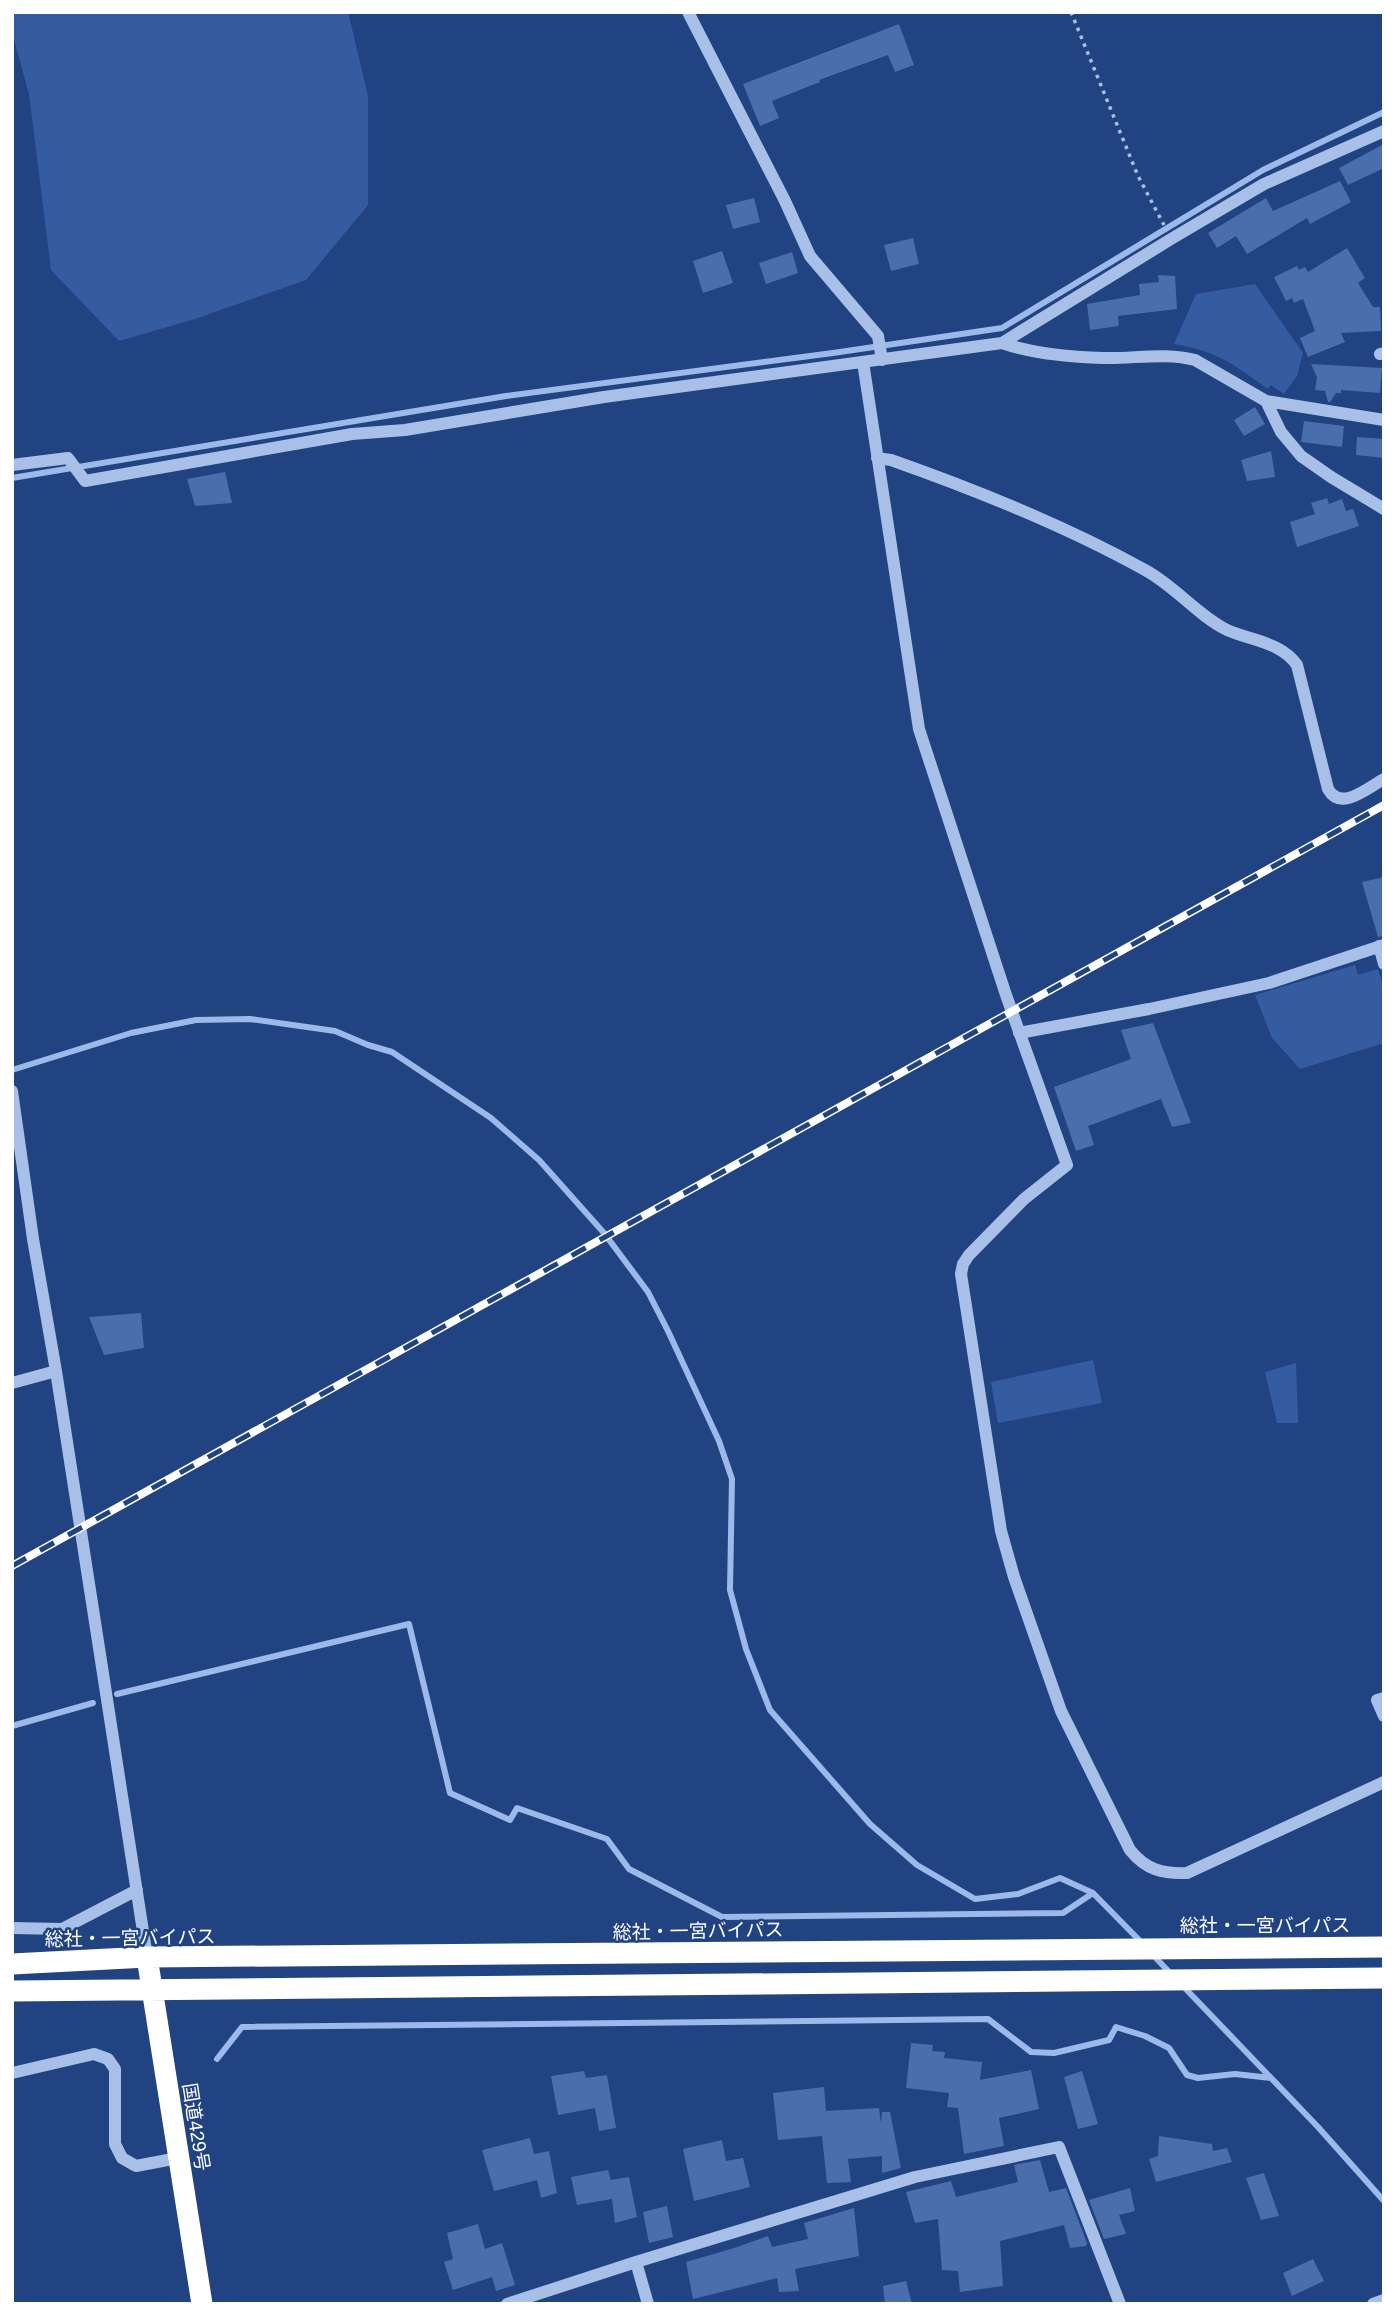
<svg xmlns="http://www.w3.org/2000/svg" width="1396" height="2316" font-family="Helvetica,'Noto Sans JP',sans-serif">
	<style>
		.green { fill: #355ca0 }
		.lines { fill: none; stroke-linecap: round; stroke-linejoin: round }
		.stream { stroke: #9cb9ea; stroke-width: 6 }
		.building { fill: #4a6dab }
		.path { stroke: #a8c0e8; stroke-width: 3.5; stroke-dasharray: 3.5 5; stroke-linecap: butt }
		.minor { stroke: #a8c0e8; stroke-width: 12 }
		.highway { stroke: #fff; stroke-width: 21 }
		.rail-casing { stroke: #fff; stroke-width: 8 }
		.rail { stroke: #214382; stroke-width: 5; stroke-dasharray: 16; stroke-linecap: butt }
		.labels { text-anchor: middle; dominant-baseline: central; stroke-width: 5; stroke-linejoin: round; paint-order: stroke }
		.street-label { font-size: 19px; fill: #fff; stroke: #214382 }
	</style>
	<rect width="100%" height="100%" fill="#214382"/>
	<path class="green" d="M12,12H348L368,96V205L306,280L195,319L119,341L51,270L29,94L12,32Z
		M1255,284L1303,353L1297,376L1284,394L1271,385L1268,389C1233,364 1217,351 1174,344L1196,294Z
		M1355,965L1358,975L1378,969L1384,989V1043L1300,1069L1272,1038L1255,995Z
		M1093,1360L1102,1403L998,1423L991,1382Z
		M1296,1363L1298,1423H1277L1265,1372Z"/>
	<g class="lines">
		<path class="stream" d="M12,478L506,396L833,353L1002,328L1263,170L1384,112
			M12,1070L131,1033L196,1020L250,1019L335,1031L368,1045L392,1052L491,1118L539,1160L604,1233L648,1292L668,1331L719,1441L732,1479L730,1590L746,1649L770,1710L870,1824L917,1865L975,1899L1018,1894L1060,1878L1093,1893L1143,1944
			M117,1694L409,1624L450,1793L510,1820L517,1808L607,1839L629,1869L722,1917L1063,1913L1093,1893
			M12,1726L93,1703
			M1153,1955L1172,1975
			M1182,1985L1318,2127L1384,2201
			M217,2059L242,2027L988,2019L1031,2052L1054,2053L1109,2040L1116,2027L1145,2036L1169,2048L1187,2075L1198,2078L1235,2074L1271,2078"/>
	</g>
	<path class="building" d="M899,24L914,65L895,72L888,55L819,80L820,82L772,101L779,118L760,126L743,84Z
		M1384,144V168L1348,185L1339,168Z
		M1340,181L1351,202L1310,224L1307,218L1247,254L1236,236L1217,248L1208,233L1266,198L1273,211Z
		M754,198L760,222L733,229L726,205Z
		M913,238L919,264L891,271L884,245Z
		M1347,248L1365,278L1358,283L1373,307H1380L1381,331L1341,333L1345,342L1308,357L1300,338L1315,331L1303,299L1294,303L1292,298L1286,301L1274,277L1297,266L1299,270L1305,267L1308,272Z
		M722,251L733,283L703,293L693,261Z
		M792,252L798,273L766,284L759,263Z
		M1158,275L1175,276L1177,309L1118,316L1119,326L1090,330L1087,304L1140,295L1139,284L1159,282Z
		M1311,364L1382,368L1380,393L1341,390V393H1336L1330,402H1328L1325,391L1315,390L1317,377Z
		M1255,407L1265,424L1244,436L1234,420Z
		M1304,421L1344,426L1342,447L1301,442Z
		M1357,437L1384,439V458L1356,455Z
		M1271,451L1275,477L1247,481L1241,460Z
		M225,472L232,503L195,506L187,479Z
		M1327,498L1329,504L1342,499L1346,511L1353,509L1359,526L1297,547L1290,522L1315,514L1311,503Z
		M1384,877V936L1378,937L1362,882Z
		M1153,1023L1191,1123L1172,1127L1161,1099L1088,1126L1094,1145L1076,1151L1054,1087L1131,1059L1121,1030Z
		M141,1313L144,1348L104,1355L89,1317Z
		M911,2043L933,2045L932,2051L945,2052L944,2058L982,2062L980,2080L1031,2070L1039,2109L999,2118L1004,2146L964,2154L958,2108L947,2107L949,2093L906,2088Z
		M584,2071L586,2078L607,2075L616,2128L599,2131L595,2108L558,2115L551,2076Z
		M1082,2071L1098,2124L1078,2129L1064,2077Z
		M824,2087L826,2111L879,2108L881,2124L882,2112H890L901,2168L882,2173V2156L848,2159L851,2182L827,2183L822,2136L778,2140L773,2093Z
		M1159,2136L1212,2144L1213,2151L1227,2148L1232,2162L1156,2182L1149,2159L1158,2156Z
		M530,2138L534,2154L549,2151L557,2193L541,2198L537,2180L494,2191L482,2150Z
		M722,2140L726,2161L743,2158L750,2187L694,2201L683,2149Z
		M1040,2160L1049,2192L1066,2188L1087,2243L1086,2246L1070,2248L1064,2225L1000,2241L1003,2286L960,2292L958,2271L942,2270L938,2219L915,2223L906,2192L951,2181L956,2197L1018,2182L1014,2165Z
		M608,2170L611,2180L629,2177L637,2217L615,2223L612,2199L577,2205L571,2177Z
		M1264,2173L1279,2216L1261,2220L1246,2178Z
		M1130,2188L1135,2211L1119,2215L1126,2234L1104,2239L1089,2200Z
		M667,2206L673,2237L649,2243L643,2212Z
		M854,2208L859,2256L795,2269L799,2291L779,2292L777,2278L693,2299L686,2262L734,2248L768,2236L772,2247L808,2239L804,2223Z
		M478,2224L485,2249L502,2243L515,2285L496,2291L492,2277L453,2290L444,2262L453,2259L447,2233Z
		M1313,2259L1324,2281L1292,2296L1283,2273Z
		M906,2281L912,2304H885L883,2286Z"/>
	<g class="lines">
		<path class="path" d="M1071,12L1138,176L1164,225"/>
		<path class="minor" d="M688,12L785,201L810,256L878,336L882,360
			M1002,343C1031,353 1072,357 1103,358C1133,359 1166,352 1195,360L1266,401L1281,432L1301,456L1331,477L1384,509
			M1380,354L1384,353
			M863,362L919,729L1006,995L1067,1165L1024,1199L969,1255L963,1264L961,1274L1001,1531L1014,1577L1061,1711L1130,1850C1146,1870 1163,1874 1187,1873L1384,1782
			M1266,401L1384,420
			M877,458L891,460C979,491 1064,525 1145,570C1175,586 1197,615 1227,630C1252,641 1281,642 1297,665L1328,789C1341,812 1367,788 1384,779
			M12,465L68,458L85,481L352,434L405,430L604,397L1002,343L1171,239L1264,184L1384,131
			M1379,946L1384,964
			M1019,1033L1149,1009L1269,983L1384,945
			M12,1091L33,1239L56,1371L147,1957
			M12,1383L56,1371
			M1384,1698L1377,1700L1384,1716
			M12,1928L62,1929L137,1890
			M12,2073L94,2054L108,2059L115,2069V2144L122,2158L136,2166L178,2158
			M636,2262L648,2304
			M507,2304L636,2262L915,2177L1059,2147L1120,2304
			M1373,2304L1384,2300"/>
		<path class="highway" d="M147,1957L202,2304
			M12,1964L147,1957L1384,1947
			M12,1991L1384,1978"/>
		<g class="rail-casing">
			<path id="rail" d="M12,1566L1384,805"/>
		</g>
		<use href="#rail" class="rail"/>
	</g>
	<g class="labels">
		<g class="street-label">
			<text x="1265" y="1925">総社・一宮バイパス</text>
			<text transform="translate(698 1931) rotate(-1)">総社・一宮バイパス</text>
			<text transform="translate(130 1938) rotate(-1)">総社・一宮バイパス</text>
			<text transform="translate(196 2127) rotate(81)">国道429号</text>
		</g>
	</g>
	<rect width="1396" height="2316" fill="none" stroke="#ffffff" stroke-width="28"/>
</svg>
